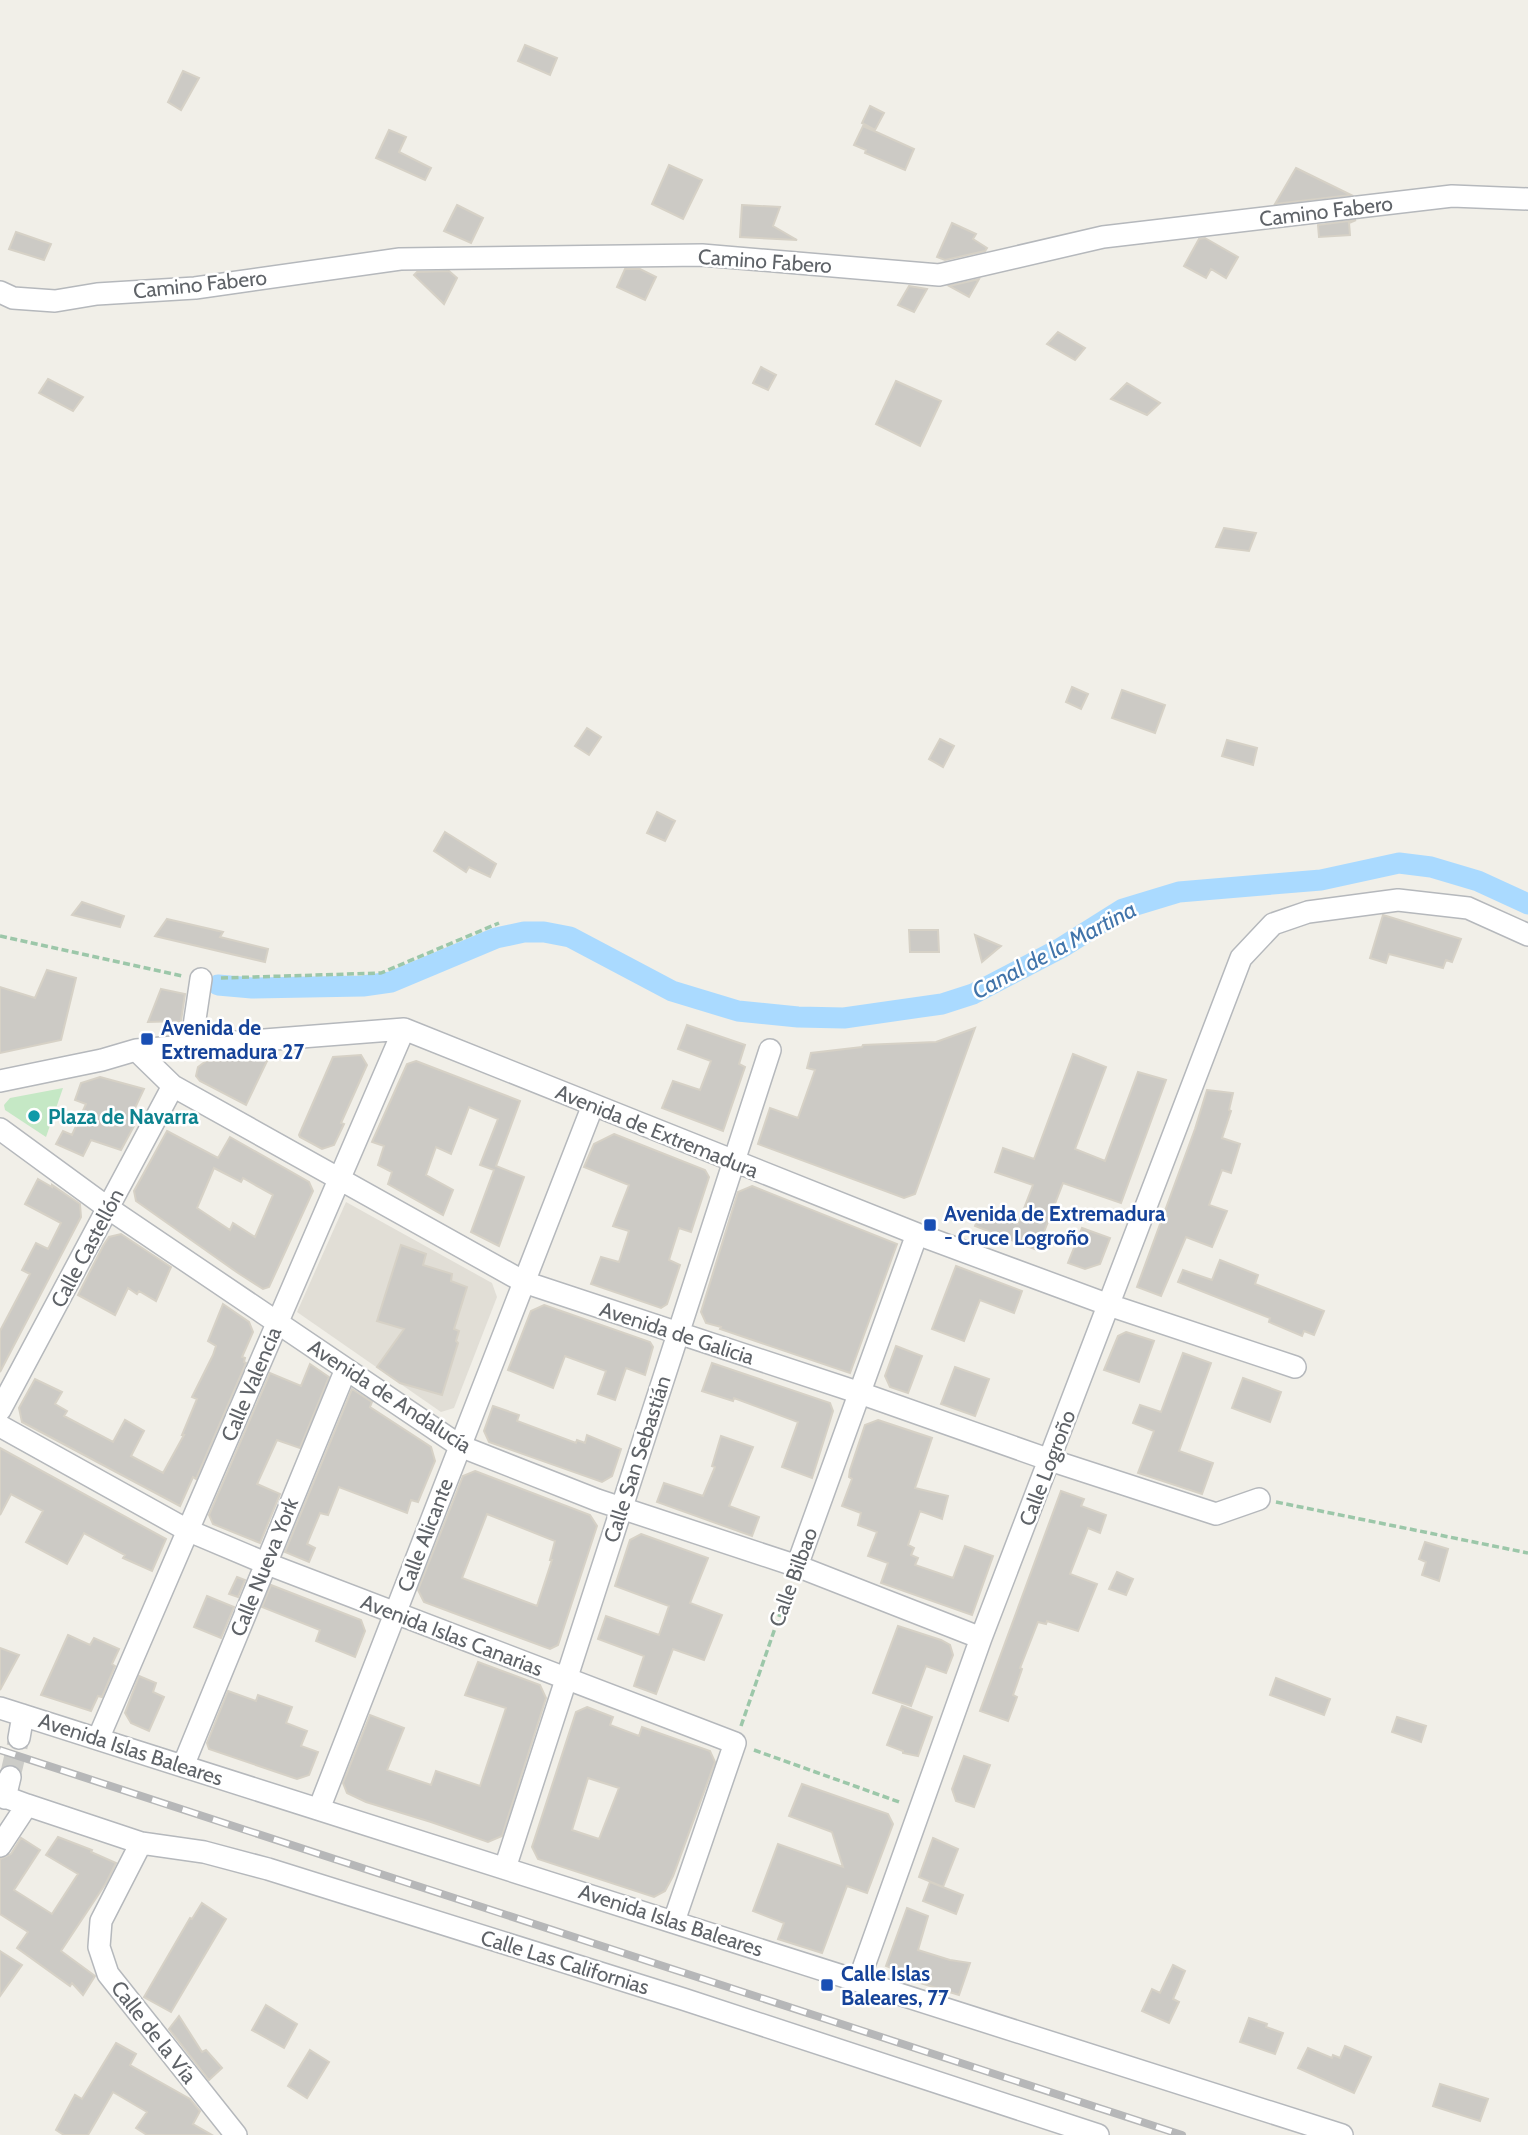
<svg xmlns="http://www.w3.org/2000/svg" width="1528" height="2135" font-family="Cabin,sans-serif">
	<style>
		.education { fill: #e1ded6 }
		.green { fill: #c5e8c5 }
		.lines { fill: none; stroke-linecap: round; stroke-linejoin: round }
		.canal { stroke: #aadaff; stroke-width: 21 }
		.building { fill: #cccac5; stroke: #d6d1c6; stroke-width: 2; fill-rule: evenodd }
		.minor-tunnel { stroke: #ccccc8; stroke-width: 21; stroke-dasharray: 21 10; stroke-linecap: butt }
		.minor-casing { stroke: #b5b8bc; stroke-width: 24 }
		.path { stroke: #9cc7a9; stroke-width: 3.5; stroke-dasharray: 7 3.5; stroke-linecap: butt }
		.minor { stroke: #fff; stroke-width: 21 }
		.rail-casing { stroke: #b6b7b8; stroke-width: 8 }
		.rail { stroke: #fff; stroke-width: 5; stroke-dasharray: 16; stroke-linecap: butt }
		.transit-dot { fill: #1a4fb4; stroke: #fff; stroke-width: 2.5 }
		.culture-dot { fill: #0f9aa8; stroke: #fff; stroke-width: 2.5 }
		.labels { text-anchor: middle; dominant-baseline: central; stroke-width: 5; stroke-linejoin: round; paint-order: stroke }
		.street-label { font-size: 21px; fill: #5f6368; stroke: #fff }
		.transit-label { font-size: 21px; font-weight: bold; fill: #164399; stroke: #fff; text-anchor: start }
		.culture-label { font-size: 21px; font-weight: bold; fill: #0d838f; stroke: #fff; text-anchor: start }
		.water-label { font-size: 23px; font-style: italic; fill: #4174aa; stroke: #fff }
	</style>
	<rect width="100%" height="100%" fill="#f1efe8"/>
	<path class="education" d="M346,1202L492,1283L497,1297L454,1408L441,1412L297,1312Z"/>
	<path class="green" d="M63,1088L46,1137L5,1110L4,1105L10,1098Z"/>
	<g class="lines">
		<path class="canal" d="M218,985L252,988L363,986L391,982L496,938L524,932H544L570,937L672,991L738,1011L798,1017L844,1018L942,1004L973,994L1061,948L1123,909L1179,892L1321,880L1399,863L1431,867L1478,881L1528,904"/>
	</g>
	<path class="building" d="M525,45L557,58L550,75L518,61Z
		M183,71L199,78L181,110L168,102Z
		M870,106L884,113L875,130L862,123Z
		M863,126L914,149L905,170L865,153L866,150L854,145Z
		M389,130L406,137L399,152L431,168L425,180L376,158Z
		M669,165L702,180L683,219L652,204Z
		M1296,168L1351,195L1275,204Z
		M457,205L483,218L471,243L444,231Z
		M742,205L780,207L773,226L797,240L740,237Z
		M1356,220L1349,223L1350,235L1319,237L1318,225Z
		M952,223L976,234L973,239L987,248L985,251L945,260L937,257Z
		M16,232L51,244L44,260L9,249Z
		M1205,238L1238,257L1226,278L1211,269L1206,278L1184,266L1199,239Z
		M625,269H640L656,277L645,300L617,287Z
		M449,271L457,278L444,304L414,275L417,272Z
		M979,279L969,297L949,286Z
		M909,286L927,289L914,312L898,305Z
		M1058,332L1085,348L1075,360L1047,344Z
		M761,367L776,375L768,390L753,383Z
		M48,379L83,397L73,411L39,393Z
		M896,381L941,401L920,446L876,424Z
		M1127,383L1160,403L1147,415L1111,399Z
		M1224,528L1256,533L1249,551L1216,547Z
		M1072,687L1088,694L1081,709L1066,702Z
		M1122,690L1165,705L1155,733L1112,718Z
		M587,728L601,737L589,755L575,746Z
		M940,739L954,746L943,767L929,759Z
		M1227,740L1257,748L1253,765L1222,756Z
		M657,812L675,821L665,841L647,833Z
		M445,832L496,864L490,877L469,867L466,872L434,851Z
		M82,902L124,916L120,927L72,915Z
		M1383,915L1461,939L1452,962L1446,960L1443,968L1389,954L1386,963L1370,958Z
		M167,919L223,932L220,937L268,949L265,962L155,936Z
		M909,930H938L939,952H910Z
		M975,935L1001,946L982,962Z
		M47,970L76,978L61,1040L0,1053V987L35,998Z
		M161,989L185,994L181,1021L148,1022Z
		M687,1025L745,1045L739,1064L745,1067L723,1131L662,1108L673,1081L700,1090L711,1061L678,1049Z
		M975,1028L915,1194L904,1198L758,1144L770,1108L798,1118L815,1070L807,1068L811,1053L862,1047L863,1045L936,1042Z
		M1073,1054L1106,1067L1075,1149L1105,1161L1138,1072L1166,1080L1121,1203L1063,1183L1037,1250L975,1226L981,1211L1018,1224L1033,1185L995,1172L1003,1148L1034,1159Z
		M361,1055L367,1065L341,1123L344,1124L334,1145L322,1149L300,1137L299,1135L333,1057Z
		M246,1059H268L246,1105L200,1081L196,1076L198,1067L206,1061Z
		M416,1061L520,1101L496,1166L524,1177L499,1246L471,1232L494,1170L480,1165L498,1119L469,1107L451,1154L436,1147L426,1175L453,1190L443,1215L388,1184L392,1172L378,1165L384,1146L372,1142L407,1064Z
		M100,1077L144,1089L134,1110L141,1113L121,1150L91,1140L83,1156L56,1144L63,1131L72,1135L86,1104L75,1100L81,1083Z
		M1207,1090L1233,1093L1229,1110L1231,1111L1222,1138L1240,1144L1231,1173L1222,1170L1209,1205L1227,1211L1212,1247L1186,1237L1161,1296L1137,1287L1195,1129Z
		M167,1131L218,1158L230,1137L309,1182L313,1191L269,1287L263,1289L238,1273L136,1201L134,1191ZM214,1168L241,1182L243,1178L273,1195L255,1237L233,1223L230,1230L197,1208Z
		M614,1134L705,1170L709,1177L691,1232L679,1228L669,1260L680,1265L667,1304L661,1308L591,1284L601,1257L619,1262L629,1231L613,1226L629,1185L584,1167L594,1144Z
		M38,1179L52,1187V1185L80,1204L81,1217L0,1372V1331L30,1274L22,1270L36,1243L48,1249L61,1223L25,1204Z
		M752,1186L897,1244L850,1373L720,1329L721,1327L706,1323L701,1312L738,1192Z
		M1082,1228L1110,1238L1100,1264L1085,1269L1068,1263Z
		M121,1234L171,1267L156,1301L139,1291L137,1294L128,1288L115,1315L78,1295L103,1246L109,1237Z
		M401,1245L426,1254L423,1265L452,1274L451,1281L467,1287L454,1329L459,1331L456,1341L458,1343L442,1395L400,1383L377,1367L404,1329L377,1321Z
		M1220,1260L1258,1275L1255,1284L1324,1311L1314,1335L1304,1331L1302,1336L1269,1322L1270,1318L1178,1282L1183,1270L1212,1280Z
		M956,1266L1022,1291L1014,1313L980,1300L964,1341L932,1329Z
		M223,1304L249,1322L253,1332L242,1357L245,1358L244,1362L246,1363L196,1479L193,1477L180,1506L22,1422L19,1408L35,1379L62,1392L55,1404L67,1411L64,1416L113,1442L125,1420L144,1431L131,1456L163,1473L184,1435H182L197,1399L192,1397L213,1355L216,1346L208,1341Z
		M544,1305L650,1342L653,1347L645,1375L626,1368L615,1400L598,1394L606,1371L565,1356L553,1388L508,1370L531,1311Z
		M1126,1332L1154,1341L1139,1382L1104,1370L1118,1336Z
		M896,1346L922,1356L908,1393L890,1387L885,1376Z
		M1183,1353L1211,1363L1179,1451L1213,1463L1202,1494L1138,1473L1154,1431L1133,1423L1140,1405L1161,1412Z
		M712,1363L830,1403L833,1411L812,1478L782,1467L798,1422L734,1398L733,1401L702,1391Z
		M310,1364L329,1377L300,1448L277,1440L257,1484L280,1494L260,1543L213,1524L209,1515L270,1373L301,1386Z
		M955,1367L989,1379L975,1416L941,1404Z
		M1243,1378L1281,1392L1270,1422L1232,1408Z
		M352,1389L372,1402L370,1407L431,1447L435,1461L418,1502L411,1500L407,1513L339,1487L328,1515L320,1513L307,1544L315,1548L309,1562L285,1552Z
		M493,1406L519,1415L517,1421L576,1443L577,1440L585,1443L587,1435L621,1449L612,1476L602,1482L489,1442L484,1431Z
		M878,1420L932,1438L915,1488L948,1496L942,1519L920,1511L908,1545L914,1548L911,1555L918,1558L915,1565L953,1578L965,1546L993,1556L972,1615L881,1583L888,1563L868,1556L877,1532L858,1525L861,1513L842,1506L852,1479L849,1477L850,1470L865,1425Z
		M721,1436L753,1447L729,1506L759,1517L752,1536L657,1502L664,1483L703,1496L715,1467L712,1466Z
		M0,1448L166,1539L152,1571L123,1558L125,1555L84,1533L67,1564L26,1542L43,1511L11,1494L0,1515Z
		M475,1471L590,1515L597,1526L558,1645L550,1649L424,1602L418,1590L463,1476ZM487,1514L555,1541L550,1560H552L537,1606L462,1578Z
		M1061,1491L1084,1499L1081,1506L1106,1515L1100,1533L1088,1528L1070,1574L1097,1584L1078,1631L1047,1621L1046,1624L1038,1622L1020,1668L1022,1669L1013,1695L1017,1697L1008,1721L980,1711Z
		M641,1534L708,1558L690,1603L722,1615L704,1660L673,1649L656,1694L634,1686L644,1656L598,1639L606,1616L659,1635L669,1606L615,1586L630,1540Z
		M1425,1542L1448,1549L1439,1581L1422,1575L1426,1562L1419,1559Z
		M1117,1572L1133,1579L1126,1595L1109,1589Z
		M237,1577L245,1580L238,1597L229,1594Z
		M271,1585L361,1620L365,1631L355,1657L316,1641L320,1630L262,1607Z
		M207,1596L234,1607L221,1638L194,1627Z
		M898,1626L941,1640L950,1645L953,1655L946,1673L926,1666L911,1706L873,1693Z
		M68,1635L90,1645L94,1638L119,1649L112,1664L115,1666L102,1697L98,1696L91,1711L41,1695Z
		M0,1648L19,1655L0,1690Z
		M478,1662L540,1685L546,1698L502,1836L488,1842L431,1822L366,1802L347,1793L343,1783L370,1715L404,1728L387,1770L431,1785L436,1771L480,1786L506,1708L465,1695Z
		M139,1676L156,1683L153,1692L164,1697L149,1731L131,1723L125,1713Z
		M1276,1678L1330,1699L1324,1715L1270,1695Z
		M228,1691L256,1701L258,1695L292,1707L286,1723L307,1731L301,1746L318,1752L309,1775L297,1779L209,1749L207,1743Z
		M902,1706L932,1717L918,1756L903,1753V1751L887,1745Z
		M587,1707L613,1717L610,1725L639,1736L642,1727L710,1751L715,1762L673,1876L665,1891L654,1897L538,1859L532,1847L576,1712ZM588,1778L619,1788L599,1839L572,1830Z
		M1397,1717L1426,1726L1421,1742L1392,1732Z
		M964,1756L990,1765L974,1807L956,1801L952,1789Z
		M802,1784L888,1814L893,1824L867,1893L847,1886L822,1953L778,1939L784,1923L753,1911L778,1844L843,1867L832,1832L789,1816Z
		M58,1837L92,1850L91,1852L116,1863L106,1883L61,1951L95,1976L83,1995L72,1983L70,1986L17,1948L28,1932L0,1914V1859L11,1854L21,1838L40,1850L14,1890L52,1914L78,1874L46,1855Z
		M933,1838L958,1849L943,1887L919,1877Z
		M930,1882L963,1895L956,1914L923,1901Z
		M202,1903L226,1919L171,2012L144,1997L190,1918L192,1919Z
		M907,1908L928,1916L918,1950L950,1960L970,1963L959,1995L907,1979L909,1975L886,1966Z
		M0,1951L22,1965L0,1996Z
		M1173,1965L1185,1971L1173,1999L1179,2002L1169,2023L1142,2011L1152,1989L1160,1993Z
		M266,2005L297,2024L284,2048L252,2030Z
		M179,2016L202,2052L206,2050L222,2068L209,2080L169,2029Z
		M1249,2018L1267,2024L1266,2027L1283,2033L1275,2054L1240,2042Z
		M116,2043L136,2054L130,2065L190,2099L200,2111L193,2124L212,2135H147L136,2128L147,2112L113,2092L88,2135H64L56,2130L75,2095L82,2099Z
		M1345,2046L1371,2057L1354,2093L1298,2068L1308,2048L1332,2058L1333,2055L1340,2058Z
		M310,2050L329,2062L307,2098L288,2086Z
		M1440,2084L1488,2099L1480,2121L1433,2106Z"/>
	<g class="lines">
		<path class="minor-tunnel" d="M10,1777L19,1738"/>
		<g class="minor-casing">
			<path id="minor" d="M0,292L13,298L55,301L97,294L195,288L400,259L702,255L939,275L1103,237L1452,196L1528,199
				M191,1046L201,979
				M136,1050L173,1086L524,1282L860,1393L1050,1460L1216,1514L1259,1499
				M0,1081L102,1060L136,1050L404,1029L917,1234L1109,1305L1295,1367
				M0,1129L108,1208L460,1446L597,1500L797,1566L981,1638
				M0,1410L173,1086
				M0,1426L187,1530L265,1563L735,1743L674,1921
				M797,1566L917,1234
				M0,1708L1342,2135
				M19,1738L23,1715
				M98,1739L404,1029
				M183,1766L346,1369
				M0,1795L27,1805L0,1846
				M5,1798L10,1777
				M27,1805L141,1843L204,1852L268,1869L683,1999L1098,2135
				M319,1809L593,1105
				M141,1843L101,1921L99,1947L108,1974L236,2135
				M505,1868L770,1050
				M859,1980L981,1638L1241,958L1273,924L1308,912L1398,900L1468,908L1528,935"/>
		</g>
		<path class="path" d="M0,936L182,976
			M221,978L381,973L499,923
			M1276,1502L1528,1553
			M741,1726L790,1585
			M754,1750L902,1803"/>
		<use href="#minor" class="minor"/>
		<g class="rail-casing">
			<path id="rail" d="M0,1750L1182,2135"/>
		</g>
		<use href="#rail" class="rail"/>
	</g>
	<g class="transit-dot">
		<rect x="140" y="1032" width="14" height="14" rx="3.5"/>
		<rect x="923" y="1218" width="14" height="14" rx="3.5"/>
		<rect x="820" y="1978" width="14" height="14" rx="3.5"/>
	</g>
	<circle class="culture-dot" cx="34" cy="1116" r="7"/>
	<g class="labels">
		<g class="street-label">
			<text transform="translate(1326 211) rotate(-7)">Camino Fabero</text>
			<text transform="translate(765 261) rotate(4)">Camino Fabero</text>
			<text transform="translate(200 284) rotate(-6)">Camino Fabero</text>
			<text transform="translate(657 1131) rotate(22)">Avenida de Extremadura</text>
			<text transform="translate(87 1248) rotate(-62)">Calle Castellón</text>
			<text transform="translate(677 1333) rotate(18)">Avenida de Galicia</text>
			<text transform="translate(251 1384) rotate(-67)">Calle Valencia</text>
			<text transform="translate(390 1396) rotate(33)">Avenida de Andalucía</text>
			<text transform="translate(637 1459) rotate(-72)">Calle San Sebastián</text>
			<text transform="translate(1047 1468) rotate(-69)">Calle Logroño</text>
			<text transform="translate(425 1535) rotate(-69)">Calle Alicante</text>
			<text transform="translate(264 1567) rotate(-68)">Calle Nueva York</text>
			<text transform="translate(793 1577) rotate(-70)">Calle Bilbao</text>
			<text transform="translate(452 1635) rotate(21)">Avenida Islas Canarias</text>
			<text transform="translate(131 1749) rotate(18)">Avenida Islas Baleares</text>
			<text transform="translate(671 1920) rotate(18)">Avenida Islas Baleares</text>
			<text transform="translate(565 1962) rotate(17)">Calle Las Californias</text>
			<text transform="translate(154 2032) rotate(52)">Calle de la Vía</text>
		</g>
		<g class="transit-label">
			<text x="161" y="1027">Avenida de<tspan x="161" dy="24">Extremadura 27</tspan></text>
			<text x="944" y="1213">Avenida de Extremadura<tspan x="944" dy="24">- Cruce Logroño</tspan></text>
			<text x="841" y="1973">Calle Islas<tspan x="841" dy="24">Baleares, 77</tspan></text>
		</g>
		<g class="culture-label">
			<text x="48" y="1116">Plaza de Navarra</text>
		</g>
		<g class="water-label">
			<text transform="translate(1054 950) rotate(-28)">Canal de la Martina</text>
		</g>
	</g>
</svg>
